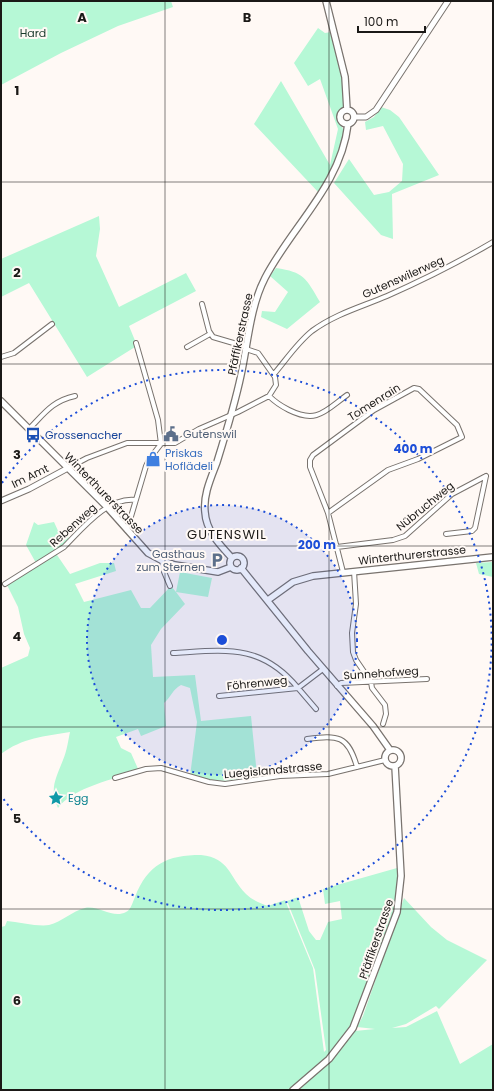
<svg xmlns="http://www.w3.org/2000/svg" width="494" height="1091" font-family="Poppins,sans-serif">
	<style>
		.green { fill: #b6f8d6 }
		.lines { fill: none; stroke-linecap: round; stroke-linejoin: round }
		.minor-casing { stroke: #79736e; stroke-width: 6 }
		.tertiary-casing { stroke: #79736e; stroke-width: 7 }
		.secondary-casing { stroke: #79736e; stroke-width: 8 }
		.minor { stroke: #fff; stroke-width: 4 }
		.tertiary { stroke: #fff; stroke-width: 5 }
		.secondary { stroke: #fff; stroke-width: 5.5 }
		.grid { fill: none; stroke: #1b1917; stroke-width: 1; stroke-opacity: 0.55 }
		.ring { fill: none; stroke: #1d4ed8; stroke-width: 2; stroke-dasharray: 2 4 }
		.labels { text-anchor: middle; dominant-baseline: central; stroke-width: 4; stroke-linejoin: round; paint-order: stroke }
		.park-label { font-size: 11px; fill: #193a2b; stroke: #fff9f5 }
		.street-label { font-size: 11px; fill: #1b1917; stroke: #fff9f5 }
		.service-label { font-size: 11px; fill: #4e5e75; stroke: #fff9f5; text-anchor: start }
		.transit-label { font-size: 11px; fill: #164399; stroke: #fff9f5; text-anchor: start }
		.shop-label { font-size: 11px; fill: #366cbe; stroke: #fff9f5; text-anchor: start }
		.culture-label { font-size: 11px; fill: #0d838f; stroke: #fff9f5; text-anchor: start }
		.quarter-label { font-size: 13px; letter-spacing: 1px; fill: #1b1917; stroke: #fff9f5 }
		.grid-label { font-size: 13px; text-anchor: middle; font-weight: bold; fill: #1b1917; stroke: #fff9f5; stroke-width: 4; stroke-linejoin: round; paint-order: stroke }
		.centre { fill: #1d4ed8; stroke: #fff9f5; stroke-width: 2 }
		.ring-label { font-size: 12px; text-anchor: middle; font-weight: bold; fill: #1d4ed8; stroke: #fff9f5; stroke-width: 4; stroke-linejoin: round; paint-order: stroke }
	</style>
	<rect width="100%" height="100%" fill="#fff9f5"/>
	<path class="green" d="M1,1H171L173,7L118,26L61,53L1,85Z
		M318,28L325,33L331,32L344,84L343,107L337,118C339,123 343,127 344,132C345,148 327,178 319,193L254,124L281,81L330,165L338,129L320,79L308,86L294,63Z
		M381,107L390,110L399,117L439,175L392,194L393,239L381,235L334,183L349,159L374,195L389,192L402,181L403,164L383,126L366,130L365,122L374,117Z
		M99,216L100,229L96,256L119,307L186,273L196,291L129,326L136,343L135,347L87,377L29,283L1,297V259Z
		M276,268C304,272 306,278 320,302L287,329L261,317L262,311L275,312L288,292L270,276Z
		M34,522L38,525L54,522L60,535L69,537L57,555L70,574L100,563H114L116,571L75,584L84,602L131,590L141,608H150L171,586L176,592L180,572L212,578L208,597L176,592L185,604L161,629L151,645L153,677L195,675L201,721L251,716L257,775C234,781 213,784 190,776L197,722L190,688L181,685C173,689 171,697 164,703L166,726L141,736L138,729L116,737L121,748L131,753L139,771C116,778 72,788 58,808C49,789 56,778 63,760C67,751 68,741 70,732C45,736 22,738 1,754V668L28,656L30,648L24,634L18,607L7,585L36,563L26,545Z
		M493,562V577L479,574L476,563Z
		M201,855C230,858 229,877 246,894C252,900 260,903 268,906L285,900L313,968L324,1052L326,1050L315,970L287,901L298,897L309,931L316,940H320L328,922L342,919L340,901L325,904L323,889L397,868C409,893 359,1014 343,1039L355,1031L375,1029L357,1027L363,1016L404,898L431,927L447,940L487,960L439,1009L436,1006L406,1024L392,1028L406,1027L437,1011L460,1064L493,1044V1090H1V927L5,926L7,921C18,922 39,927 49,925C62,922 72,911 85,908C98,905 113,919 126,912C131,910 133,901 135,897C148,864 167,855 201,855Z"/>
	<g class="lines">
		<g class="minor-casing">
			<path id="minor" d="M202,304L209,331L213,337L247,347
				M136,343L158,420L161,444
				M187,347L210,334
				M1,357L14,353L52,324
				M274,374C286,360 297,343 312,331C335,314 361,307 387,296C423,280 459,262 493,242
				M269,396C275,402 281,406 289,410C317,424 325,411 347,395
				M29,429C44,414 52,401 75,396
				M68,468L87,458L127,443H175L199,429L238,412L269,396L276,385L275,377L258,353L246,349
				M328,513L388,470L418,459L462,437L457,425L419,389L414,388L374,410L313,455L310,460V467L328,513L343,572
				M127,530L146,466L150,458L161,444
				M446,534L472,531L475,528L486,476
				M337,547L393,540L405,536L452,494L486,476
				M163,561L162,567L170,586
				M354,571L356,604L352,633L353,652L356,660L371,682L372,688L385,705L386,714L383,724
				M5,584L64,547C82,529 108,496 136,500
				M173,653C225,650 261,643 298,688L323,669
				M337,686L341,683L427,679
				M219,696L298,688L316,709
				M307,739C338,735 348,735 357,767
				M115,778L146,769L161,768L209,782L225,784L280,776L328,774L385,760"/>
		</g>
		<g class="tertiary-casing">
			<path id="tertiary" d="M354,117H366L376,110L448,1
				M1,501L29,489L68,468"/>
		</g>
		<g class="secondary-casing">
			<path id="secondary" d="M326,1L345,77L347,110
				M340 117a7 7 0 1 1 14 0a7 7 0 1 1-14 0Z
				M1,401L107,507L148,553L163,561L175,565L218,572L231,567
				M230 563a7 7 0 1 1 14 0a7 7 0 1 1-14 0Z
				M232,558C220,545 206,531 205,512C203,495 211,478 217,462C226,433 235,404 241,375C248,343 250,307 265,278C292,226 341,185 348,124
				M241,568L308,651L373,726L390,750
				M268,600L293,582L313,576L493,557
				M385 758a8 8 0 1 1 16 0a8 8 0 1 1-16 0Z
				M293,1090L329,1059L353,1028L397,912L401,876L395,766"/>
		</g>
		<use href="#minor" class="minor"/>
		<use href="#tertiary" class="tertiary"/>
		<use href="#secondary" class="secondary"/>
	</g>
	<path class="grid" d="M165,1V1090M329,1V1090M1,182H493M1,364H493M1,546H493M1,727H493M1,909H493"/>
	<circle cx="222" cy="640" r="135" fill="#1d4ed8" fill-opacity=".12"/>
	<g class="ring">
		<circle cx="222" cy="640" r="135"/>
		<path d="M2 483A270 270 0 1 1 2 797"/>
	</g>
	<defs>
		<g id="civic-bare" transform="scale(1.2)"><path d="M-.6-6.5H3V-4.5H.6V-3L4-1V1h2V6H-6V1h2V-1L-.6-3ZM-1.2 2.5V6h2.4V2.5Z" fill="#5c6f8a" stroke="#fff9f5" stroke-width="2.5" paint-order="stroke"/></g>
		<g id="bus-bare" transform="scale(1.2)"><path d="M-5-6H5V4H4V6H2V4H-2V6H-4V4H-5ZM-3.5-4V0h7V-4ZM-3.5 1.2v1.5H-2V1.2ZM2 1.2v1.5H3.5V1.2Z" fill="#1a4fb4" stroke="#fff9f5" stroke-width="2.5" paint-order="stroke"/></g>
		<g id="shop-bare" transform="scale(1.2)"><path d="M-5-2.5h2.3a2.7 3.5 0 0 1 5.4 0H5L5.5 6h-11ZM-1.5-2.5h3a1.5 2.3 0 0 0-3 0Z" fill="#3f7fe0" stroke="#fff9f5" stroke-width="2.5" paint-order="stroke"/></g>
		<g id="parking-bare" transform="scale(1.2)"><path d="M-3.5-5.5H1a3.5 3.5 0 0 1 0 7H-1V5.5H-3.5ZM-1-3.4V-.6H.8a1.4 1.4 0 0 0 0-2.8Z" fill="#5c6f8a" stroke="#fff9f5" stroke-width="2.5" paint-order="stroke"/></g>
		<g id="sight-bare" transform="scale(1.2)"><path d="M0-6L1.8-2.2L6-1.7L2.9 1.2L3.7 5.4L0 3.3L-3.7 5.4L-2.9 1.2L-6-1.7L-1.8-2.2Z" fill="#0f9aa8" stroke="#fff9f5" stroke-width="2.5" paint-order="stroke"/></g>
	</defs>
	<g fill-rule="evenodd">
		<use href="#civic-bare" x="171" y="434"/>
		<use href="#bus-bare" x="33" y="435"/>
		<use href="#shop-bare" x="153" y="459"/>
		<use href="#parking-bare" x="217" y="560"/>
		<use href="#sight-bare" x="56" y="798"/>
	</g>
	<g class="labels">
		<g class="park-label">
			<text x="33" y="33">Hard</text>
		</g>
		<g class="street-label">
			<text transform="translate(403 277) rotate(-24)">Gutenswilerweg</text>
			<text transform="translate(240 334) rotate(-78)">Pfäffikerstrasse</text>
			<text transform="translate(374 402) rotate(-32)">Tomenrain</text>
			<text transform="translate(30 476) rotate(-26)">Im Amt</text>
			<text transform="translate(104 493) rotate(46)">Winterthurerstrasse</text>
			<text transform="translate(425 506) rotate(-39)">Nübruchweg</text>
			<text transform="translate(73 525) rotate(-42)">Rebenweg</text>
			<text transform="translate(412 555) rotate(-6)">Winterthurerstrasse</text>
			<text transform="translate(381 673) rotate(-4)">Sunnehofweg</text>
			<text transform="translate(257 683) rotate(-6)">Föhrenweg</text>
			<text transform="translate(273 770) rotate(-5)">Luegislandstrasse</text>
			<text transform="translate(376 939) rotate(-71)">Pfäffikerstrasse</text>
		</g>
		<g class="service-label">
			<text x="183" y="434">Gutenswil</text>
			<text x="205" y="554" text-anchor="end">Gasthaus<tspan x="205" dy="13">zum Sternen</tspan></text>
		</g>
		<g class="transit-label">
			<text x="45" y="435">Grossenacher</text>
		</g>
		<g class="shop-label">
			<text x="165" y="453">Priskas<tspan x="165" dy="13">Hoflädeli</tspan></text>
		</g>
		<g class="culture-label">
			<text x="68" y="798">Egg</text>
		</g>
		<g class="quarter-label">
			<text x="227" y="534">GUTENSWIL</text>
		</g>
	</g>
	<g class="grid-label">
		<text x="82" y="22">A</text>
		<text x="247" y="22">B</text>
		<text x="17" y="95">1</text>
		<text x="17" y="277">2</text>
		<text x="17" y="459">3</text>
		<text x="17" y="641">4</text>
		<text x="17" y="823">5</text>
		<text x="17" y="1005">6</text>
	</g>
	<circle cx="222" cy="640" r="6" class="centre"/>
	<g class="ring-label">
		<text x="413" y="453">400 m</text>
		<text x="317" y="549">200 m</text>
	</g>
	<rect width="494" height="1091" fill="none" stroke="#1b1917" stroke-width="4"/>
	<path d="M358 26v6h67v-6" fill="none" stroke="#1b1917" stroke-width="2"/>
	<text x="364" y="26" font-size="12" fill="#1b1917" stroke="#fff9f5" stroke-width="3" paint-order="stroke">100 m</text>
</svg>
